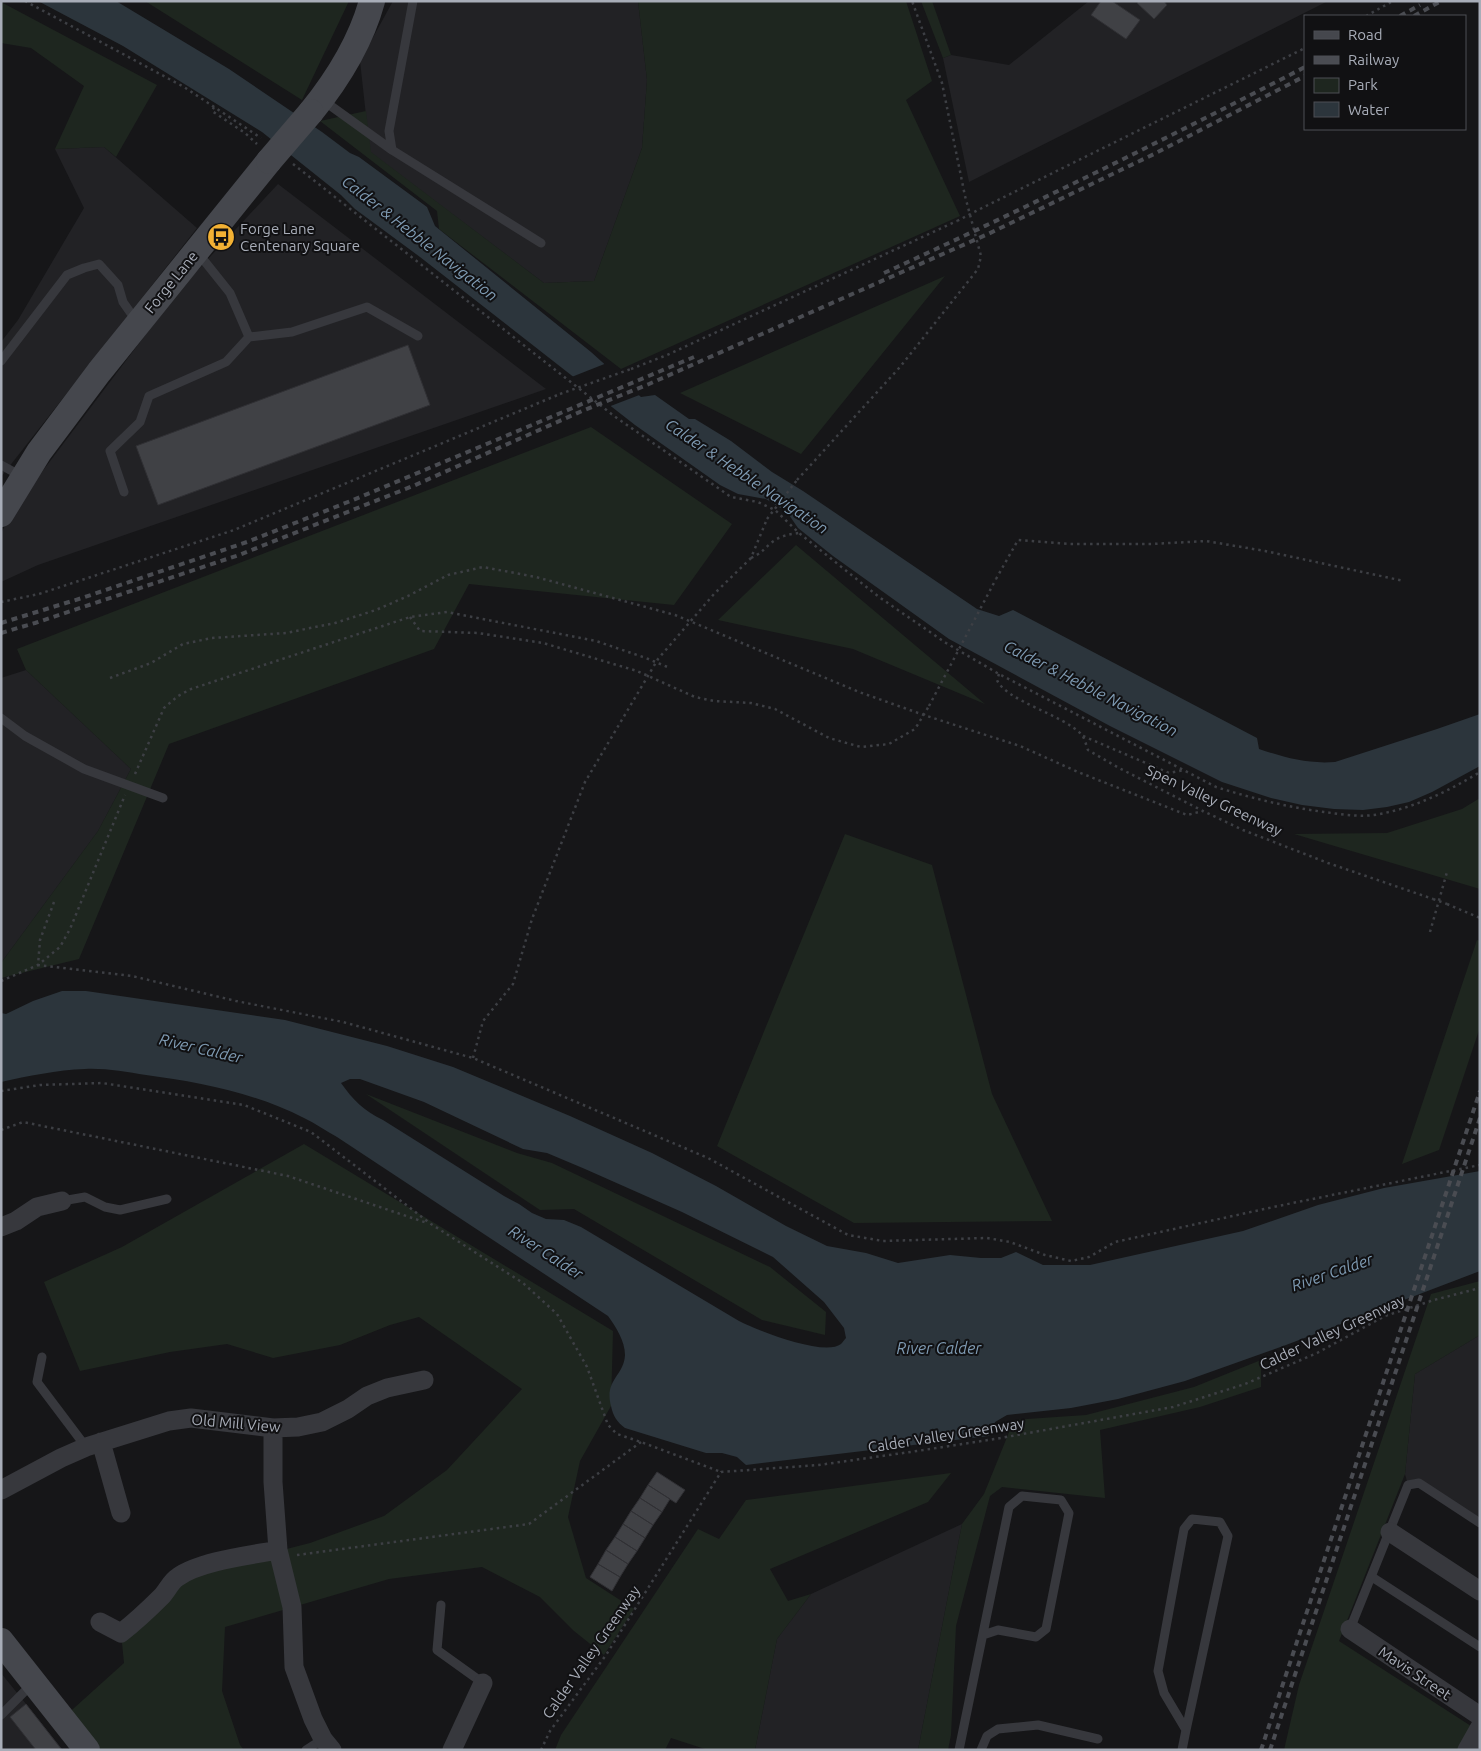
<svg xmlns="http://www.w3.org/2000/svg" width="1481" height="1751" font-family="Ubuntu,sans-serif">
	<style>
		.built { fill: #222225 }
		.green { fill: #1e261f }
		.water { fill: #2c353c; fill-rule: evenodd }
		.pier { fill: #161618 }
		.building { fill: #404145; stroke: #303034 }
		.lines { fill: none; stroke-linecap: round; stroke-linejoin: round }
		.path { stroke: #3d3f44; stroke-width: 2.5; stroke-dasharray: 2.5 4; stroke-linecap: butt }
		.lane { stroke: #37383d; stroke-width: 9 }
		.street { stroke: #37383d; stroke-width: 19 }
		.secondary { stroke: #45474d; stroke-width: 26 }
		.rail { stroke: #4a4c52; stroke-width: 4; stroke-dasharray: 6 5; stroke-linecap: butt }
		.path-bridge { stroke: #3d3f44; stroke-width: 2.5; stroke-dasharray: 2.5 4; stroke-linecap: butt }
		.secondary-bridge { stroke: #45474d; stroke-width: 26 }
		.labels { text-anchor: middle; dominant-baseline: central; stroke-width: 4; stroke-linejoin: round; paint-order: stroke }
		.poi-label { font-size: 15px; fill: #a8adb8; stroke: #111113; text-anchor: start }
		.street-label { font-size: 15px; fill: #a8adb8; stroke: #111113 }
		.water-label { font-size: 16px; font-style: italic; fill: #7f9bb3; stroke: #111113 }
	</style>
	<rect width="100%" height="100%" fill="#161618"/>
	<path class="built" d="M393,1H638L647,80L642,148L594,281L544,283L370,152L360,61Z
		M1089,1H1328L969,182L943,58L951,55L1009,65Z
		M104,147L197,228L1,477V342L18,320L84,208L55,149Z
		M278,184L546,389L38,565L1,582V533L17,505L180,289Z
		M26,670L131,769L98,831L1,963V678Z
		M1480,1335V1523L1419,1483L1408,1485L1405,1474L1415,1374Z
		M962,1524L918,1750H755L777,1639L811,1594Z
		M1,1673L26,1704L63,1750H1Z"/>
	<path class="green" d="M145,1H349L302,100Z
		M638,1H906L932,81L906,100L960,216L621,369L439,229L437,211L320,121L366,111L371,152L544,283L594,281L642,148L647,80Z
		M921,1H932L951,55L943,58Z
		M1,2L157,85L116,157L104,147L55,149L84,86L31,48L1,43Z
		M945,276L801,454L680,393Z
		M591,427L732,524L674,605L469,584L434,649L169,744L79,959L1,978V963L98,831L131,769L26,670L17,649Z
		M796,545L985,704L853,649L718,620Z
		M1480,798V889L1294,834L1387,833L1462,809Z
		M845,834L932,865L992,1094L1052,1221L854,1223L717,1146Z
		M1477,940L1480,941V1027L1439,1150L1402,1164Z
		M366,1094L517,1153L552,1163L770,1267L826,1312L825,1335L762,1320L574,1209L540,1210Z
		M304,1144L613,1331L611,1406L580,1461L568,1517L586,1578L634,1609L604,1655L574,1631L540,1597L482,1567L389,1579L225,1627L222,1691L240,1745L244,1750H87L63,1718L124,1663L121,1633L177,1577L310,1543L384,1516L447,1470L522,1389L419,1317L390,1325L340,1345L273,1358L227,1344L170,1352L80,1371L44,1282L122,1247Z
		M1480,1281V1335L1415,1374L1405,1474L1339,1641L1471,1726L1458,1750H1284L1299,1685L1431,1294Z
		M1261,1360V1387L1200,1407L1100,1430L1105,1498L1002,1487L990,1496L956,1626L951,1735L948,1750H918L962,1524L984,1494L1014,1420L1086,1415L1194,1387Z
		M951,1473L928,1502L770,1569L788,1601L811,1594L777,1639L755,1750H708L671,1738L665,1750H555L561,1735L698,1529L719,1539L746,1500Z"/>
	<path class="water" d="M38,1H116L229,69L322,132L350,153L359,157L427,207L435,226L591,352L641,397L655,395L689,419H695L731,441L772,472L803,491L977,609L999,616L1013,610L1257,738L1259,749C1286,758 1307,764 1335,762L1437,729L1480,714V766L1432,792L1409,802L1387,807L1363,810L1334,809L1302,805L1271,798L1222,782L1110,726L949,639L833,556L798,528L787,512L766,499L738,494L720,485L635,425L420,257L355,209L341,195L262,132L123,46Z
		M62,991H86L285,1020L387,1046L453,1067L570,1116L652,1153L716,1186L786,1226L827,1246L866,1253L898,1263L950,1255L981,1258H1001L1016,1252L1043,1265H1090L1243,1231L1318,1205L1384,1188L1480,1171V1271L1286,1345L1185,1381L1118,1399L1071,1408L1007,1415L995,1422L989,1436L746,1465L737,1457L722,1453H706L625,1428C617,1422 613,1416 611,1406C604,1380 624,1376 625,1355C625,1341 616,1327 608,1316L337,1137C326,1131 315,1123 304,1118C255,1093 199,1082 146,1075C126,1072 105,1068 85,1069C57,1070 28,1076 1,1082V1013L6,1014L33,1001ZM350,1079H360L424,1102L523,1149L547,1153L585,1169L682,1212L773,1257L824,1302L844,1328L846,1338C844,1340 843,1342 841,1344C824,1357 757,1330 739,1321L581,1227L564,1220L546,1219L532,1213L519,1204L504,1196L383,1120C364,1111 353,1100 341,1083Z"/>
	<path class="pier" d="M607,363L642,394L608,407L569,378Z"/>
	<path class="building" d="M1101,1H1112L1140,20L1126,39L1091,15Z
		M1139,1H1164L1167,5L1154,19L1137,3Z
		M408,345L430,405L158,505L136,446Z
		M657,1472L685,1490L676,1503L648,1485Z
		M648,1485L670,1499L662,1512L640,1498Z
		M640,1498L662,1512L653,1525L631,1511Z
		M631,1511L653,1525L645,1538L623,1524Z
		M623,1524L645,1538L637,1551L615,1537Z
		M615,1537L637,1551L628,1564L606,1550Z
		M606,1550L628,1564L620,1577L598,1564Z
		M598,1564L620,1577L612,1591L590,1577Z
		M26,1704L62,1750H36L10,1717Z"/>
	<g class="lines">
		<path class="path" d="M25,1L184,87L261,138
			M1366,16L1393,1
			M214,107L212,111L245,133L257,144
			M293,164L614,416L731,497L758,502L775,510L799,533L879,597L946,643L999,674L1216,787C1251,798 1287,807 1324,812C1340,814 1357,817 1374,815C1412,809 1447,792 1480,772
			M980,209L1305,48
			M631,369L667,355L957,221
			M797,480L900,367L978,269L981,256L965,196L942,83L912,1
			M751,558C763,552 762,551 771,543C779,536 790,534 799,533
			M996,579L1018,540L1069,544H1152L1206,541L1265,551L1404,581
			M1,602L39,594L234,530L560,394
			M410,617L420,631L478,633L543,643L637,671L695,697L714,701L751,703L775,709L829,738L861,747L889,744L915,729L929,706
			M999,674L997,680C1006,701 1064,715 1082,735C1085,739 1086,745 1088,750L1119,768L1203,811L1243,830L1328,863L1433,899
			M110,678L151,663L183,644L212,638L286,633L335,623L376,610L408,596L448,575L483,567L536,577L675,615L859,692L924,715L1020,746L1078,772L1187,815L1203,811
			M1083,736L1169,773L1184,770
			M135,774L164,708L178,696L191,689L410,617L447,612L596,641L646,658L670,668
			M54,902L40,940L38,965L132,976L236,1001L343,1022L473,1058L708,1158L848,1235L883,1241L987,1238L1010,1242L1045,1255L1071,1261L1089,1257L1115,1242L1278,1206L1480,1165
			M1447,904L1480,918
			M1430,932L1447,872
			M1,981L38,965L60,947L70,929L125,795
			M473,1058L483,1021L513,984L532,919L585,782L658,659L714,594L751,558L767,519
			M1,1091L40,1085L102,1083L244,1105L311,1132L431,1224L523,1283L557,1314L587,1367L608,1425L617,1434L641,1442L721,1472
			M1,1130L23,1122L288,1176L427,1223
			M297,1555L529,1524L641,1442
			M541,1750L550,1731L606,1655L721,1472L819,1465L917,1451L995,1439L1173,1407L1245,1384L1317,1353L1385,1316L1434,1300L1480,1288"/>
		<path class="lane" d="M413,1L389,131L392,150L541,243
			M324,101L392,150
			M249,337L292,332L367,307L418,336
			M1,361L67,275L84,268L99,264L118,285L123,302L137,322
			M1,465L21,476
			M124,492L110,451L140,422L149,396L226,362L249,337L230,293L198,253
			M1,718L25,736L84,769L163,798
			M62,1201L85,1197L105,1207L120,1210L167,1199
			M42,1357L37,1382L86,1447
			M1372,1577L1480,1647
			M441,1605L437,1650L483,1683
			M1350,1629L1408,1485L1419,1483L1480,1523
			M1,1715L32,1684
			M306,1750L323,1739
			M959,1750L1009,1507L1022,1496L1061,1500L1069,1513L1046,1629L1036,1637L998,1630L983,1635
			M981,1750L987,1736L998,1729L1038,1725L1098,1739
			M1182,1750L1186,1730L1228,1536L1220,1522L1192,1519L1184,1529L1158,1671L1164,1693L1186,1730"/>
		<path class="street" d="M1,1227L16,1221L37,1207L62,1201
			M273,1428V1482L278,1550L292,1607L294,1667L313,1719L323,1739L332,1750
			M101,1442L121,1513
			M1,1490L61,1458L86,1447L169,1421L191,1418L273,1428L298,1427L322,1422L348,1409L367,1396L387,1388L424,1380
			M1390,1532L1480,1591
			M100,1622L121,1633C135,1622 148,1610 161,1597C167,1591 171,1581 178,1577C200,1561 252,1555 278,1550
			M1350,1629L1480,1716
			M452,1750L483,1683
			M1467,1750L1480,1727"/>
		<path class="secondary" d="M311,112C337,80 361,41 372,1
			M1,514L39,452L99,372L269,161
			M1,1641L87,1750"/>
		<path class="rail" d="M1400,16L1420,5
			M1414,16L1441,1
			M884,273C1026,208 1166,139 1305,67
			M1,623L82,598L247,542L353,500L694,357
			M1,633L35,623L239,555L413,486L582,411L649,384L988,234L1154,154L1305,76
			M1261,1750L1480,1091
			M1270,1750L1480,1118"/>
		<path class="path-bridge" d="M957,221L980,209
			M560,394L631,369
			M767,519L797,480
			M929,706L996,579
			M1433,899L1447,904"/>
		<path class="secondary-bridge" d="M269,161L311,112"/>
	</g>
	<defs>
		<g id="bus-disc" transform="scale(1.4375)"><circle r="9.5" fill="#f2b134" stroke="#111113"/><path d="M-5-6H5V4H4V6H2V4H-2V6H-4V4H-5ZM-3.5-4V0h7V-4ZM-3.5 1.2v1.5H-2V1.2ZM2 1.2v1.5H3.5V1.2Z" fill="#111"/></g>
	</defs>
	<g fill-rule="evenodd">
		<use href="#bus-disc" x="221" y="237"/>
	</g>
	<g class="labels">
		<g class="poi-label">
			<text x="240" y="228">Forge Lane<tspan x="240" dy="17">Centenary Square</tspan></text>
		</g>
		<g class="street-label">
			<text transform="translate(171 282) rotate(-51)">Forge Lane</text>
			<text transform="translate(1214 800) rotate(25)">Spen Valley Greenway</text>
			<text transform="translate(1332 1332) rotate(-25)">Calder Valley Greenway</text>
			<text transform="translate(236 1423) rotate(5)">Old Mill View</text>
			<text transform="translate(946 1435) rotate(-9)">Calder Valley Greenway</text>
			<text transform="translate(591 1652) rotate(-55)">Calder Valley Greenway</text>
			<text transform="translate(1415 1673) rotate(34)">Mavis Street</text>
		</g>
		<g class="water-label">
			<text transform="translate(420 238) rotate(38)">Calder &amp; Hebble Navigation</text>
			<text transform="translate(747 476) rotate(34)">Calder &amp; Hebble Navigation</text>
			<text transform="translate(1091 688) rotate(27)">Calder &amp; Hebble Navigation</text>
			<text transform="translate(201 1048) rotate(13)">River Calder</text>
			<text transform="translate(546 1252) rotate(33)">River Calder</text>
			<text transform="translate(1332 1272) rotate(-19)">River Calder</text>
			<text x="939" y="1348">River Calder</text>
		</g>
	</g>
	<rect width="1481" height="1751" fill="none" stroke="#a8adb8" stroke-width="5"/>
	<rect x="1304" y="15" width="162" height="115" fill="#111113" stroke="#4d4f55"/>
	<rect x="1314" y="31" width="25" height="8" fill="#45474d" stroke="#4d4f55"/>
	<text x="1348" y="40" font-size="15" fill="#a8adb8">Road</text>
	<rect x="1314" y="56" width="25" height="8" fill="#4a4c52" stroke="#4d4f55"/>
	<text x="1348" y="65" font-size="15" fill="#a8adb8">Railway</text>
	<rect x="1314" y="78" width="25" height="15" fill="#1e261f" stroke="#4d4f55"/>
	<text x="1348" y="90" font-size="15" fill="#a8adb8">Park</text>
	<rect x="1314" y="102" width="25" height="15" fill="#2c353c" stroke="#4d4f55"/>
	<text x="1348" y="115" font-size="15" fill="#a8adb8">Water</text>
</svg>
